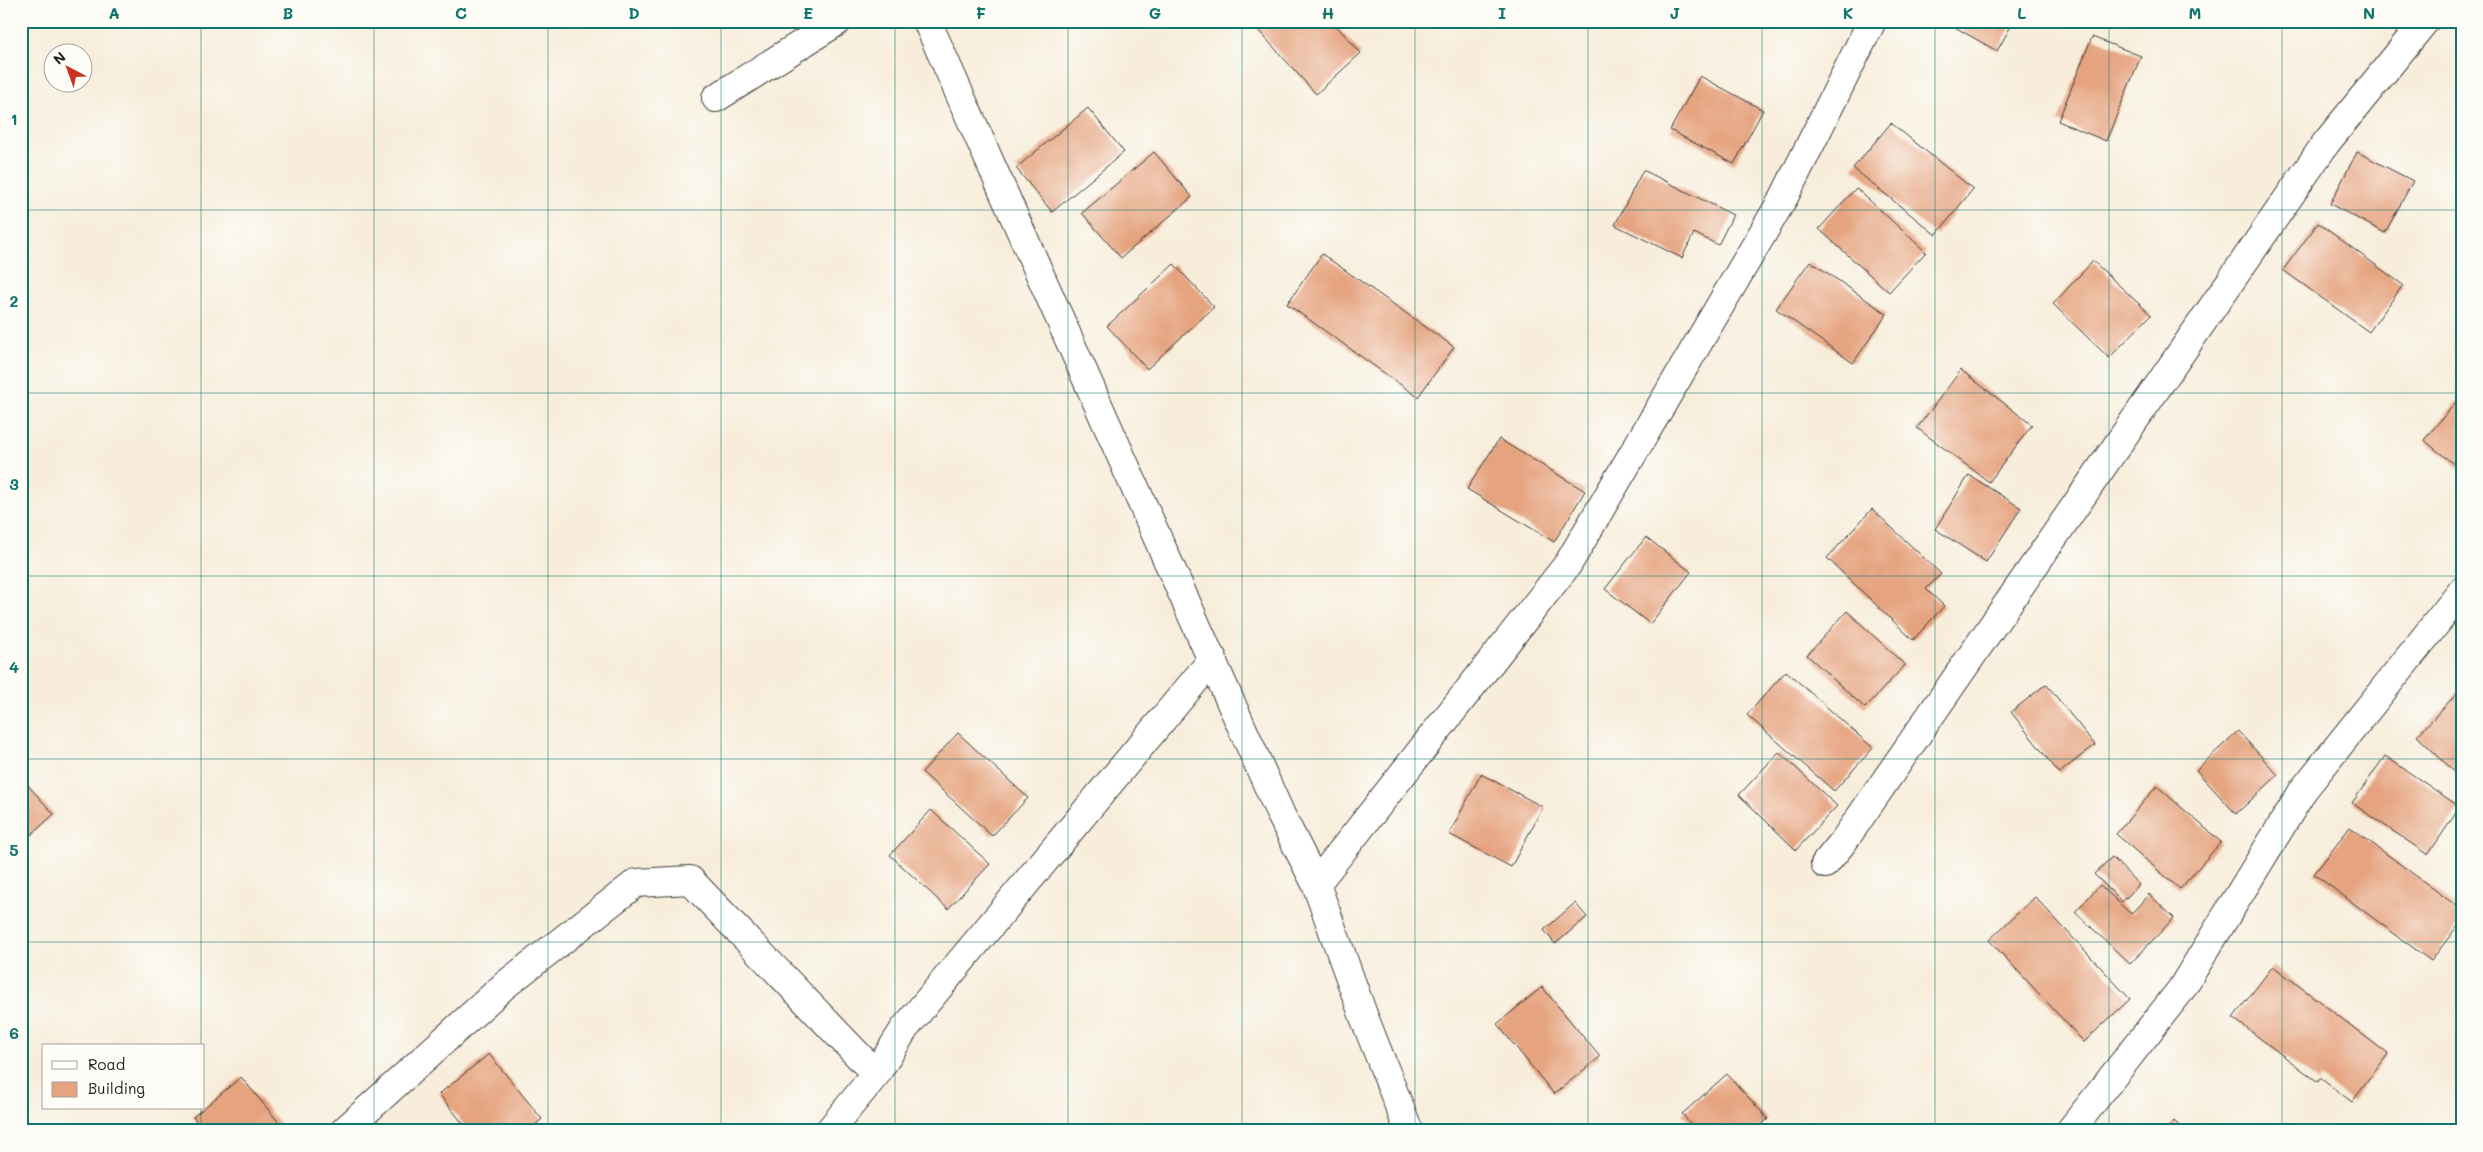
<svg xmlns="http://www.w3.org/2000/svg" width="2483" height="1152" font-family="Mali,sans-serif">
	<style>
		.building { fill: #e5a37f }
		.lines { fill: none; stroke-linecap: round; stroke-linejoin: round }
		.minor-casing { stroke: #3d3b38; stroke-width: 30 }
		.minor { stroke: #fff; stroke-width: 28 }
		.grid { fill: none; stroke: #0f766e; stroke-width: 1; stroke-opacity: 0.55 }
		.neatline { fill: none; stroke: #0f766e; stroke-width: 2 }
		.grid-label { font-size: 16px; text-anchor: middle; font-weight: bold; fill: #0f766e }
	</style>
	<rect width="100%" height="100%" fill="#fdfcf7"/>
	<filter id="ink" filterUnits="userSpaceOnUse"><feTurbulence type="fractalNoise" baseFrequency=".02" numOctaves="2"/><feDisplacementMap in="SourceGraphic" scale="10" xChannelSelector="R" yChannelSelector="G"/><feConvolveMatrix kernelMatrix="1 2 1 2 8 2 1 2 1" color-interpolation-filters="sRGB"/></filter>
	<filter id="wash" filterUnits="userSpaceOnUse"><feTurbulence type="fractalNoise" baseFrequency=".0096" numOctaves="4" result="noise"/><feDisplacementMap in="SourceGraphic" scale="20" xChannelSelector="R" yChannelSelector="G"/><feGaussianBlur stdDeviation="1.12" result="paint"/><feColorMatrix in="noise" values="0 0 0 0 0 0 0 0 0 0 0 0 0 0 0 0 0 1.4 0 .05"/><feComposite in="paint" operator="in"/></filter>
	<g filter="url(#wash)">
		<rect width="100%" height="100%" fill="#f7edda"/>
		<g id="blocks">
			<path class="building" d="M1250,21H1332L1361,53L1316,94Z
				M1944,21H2014L1997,51Z
				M2092,37L2141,56L2106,141L2058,121Z
				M1700,76L1763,110L1734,164L1670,130Z
				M1088,108L1124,152L1052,212L1016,168Z
				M1891,123L1973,189L1936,235L1853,168Z
				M1154,152L1192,197L1121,258L1082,213Z
				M2357,152L2413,181L2385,233L2330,204Z
				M1643,170L1733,215L1718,245L1694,233L1682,258L1615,225Z
				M1856,188L1926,252L1889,292L1819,229Z
				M2318,223L2403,285L2369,332L2283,270Z
				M1322,254L1454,347L1418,397L1287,304Z
				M1810,261L1887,314L1853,363L1776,309Z
				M2093,261L2151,315L2109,358L2053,304Z
				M1174,264L1214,307L1147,369L1107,326Z
				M1961,370L2032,425L1989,482L1917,428Z
				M2462,395V471L2424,440Z
				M1499,439L1585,491L1554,542L1467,489Z
				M1969,475L2021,508L1986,562L1935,529Z
				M1872,509L1941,574L1926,589L1944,606L1913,640L1827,558Z
				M1646,537L1691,572L1650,624L1605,589Z
				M1847,611L1905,665L1865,708L1807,655Z
				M1786,671L1873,748L1834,791L1747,715Z
				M2046,684L2095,745L2059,773L2011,712Z
				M2459,691L2462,693L2460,777L2417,736Z
				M2238,731L2278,775L2236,814L2196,770Z
				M958,733L1028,798L992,836L922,772Z
				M1779,752L1837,806L1796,850L1739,795Z
				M2385,756L2460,807L2428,855L2352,803Z
				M1481,774L1543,807L1511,867L1449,834Z
				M21,778L54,814L21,844Z
				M2157,786L2221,842L2180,889L2116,834Z
				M931,810L990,864L948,909L890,855Z
				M2350,827L2462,910V920L2431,961L2314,874Z
				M2112,857L2139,885L2122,902L2094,874Z
				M2100,885L2131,914L2149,894L2174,918L2130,964L2075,912Z
				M2035,897L2130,999L2084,1042L1989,940Z
				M1575,903L1587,917L1555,944L1544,930Z
				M2273,966L2388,1054L2352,1102L2320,1078L2318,1082L2233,1018Z
				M1542,987L1600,1057L1554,1094L1497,1024Z
				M489,1054L542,1119L528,1131H469L439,1094Z
				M1727,1074L1768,1119L1754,1131H1697L1682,1114Z
				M241,1077L286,1131H204L193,1117Z
				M2174,1121L2185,1131H2165Z"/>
		</g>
	</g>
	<g filter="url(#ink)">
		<use href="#blocks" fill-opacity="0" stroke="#3d3b38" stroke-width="1"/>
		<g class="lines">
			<g class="minor-casing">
				<path id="minor" d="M927,21L1281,815L1316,884L1364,1017L1409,1131
					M716,98L838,21
					M1825,864L1843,842L2326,143L2425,21
					M1316,884L1568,564L1784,197L1872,21
					M344,1131L505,985L636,883L690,880L876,1074
					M829,1131L876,1074L905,1028L1213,659
					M2070,1131L2180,991L2304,789L2462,591"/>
			</g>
			<use href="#minor" class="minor"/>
		</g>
	</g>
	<path class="grid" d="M201,21V1046M374,21V1131M548,21V1131M721,21V1131M895,21V1131M1068,21V1131M1242,21V1131M1415,21V1131M1588,21V1131M1762,21V1131M1935,21V1131M2109,21V1131M2282,21V1131M21,210H2462M21,393H2462M21,576H2462M21,759H2462M21,942H2462M201,1108V1131"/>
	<rect width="2483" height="1152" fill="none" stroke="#fdfcf7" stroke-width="55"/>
	<rect x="42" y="1044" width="162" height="65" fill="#fdfcf7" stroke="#a3a29f"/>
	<rect x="52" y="1061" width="25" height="8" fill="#ffffff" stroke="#a3a29f"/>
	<text x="88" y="1070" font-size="15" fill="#1c1c1c">Road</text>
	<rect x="52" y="1082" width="25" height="15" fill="#e5a37f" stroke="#a3a29f"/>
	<text x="88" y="1094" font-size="15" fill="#1c1c1c">Building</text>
	<g transform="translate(68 68) rotate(319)"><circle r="24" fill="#fdfcf7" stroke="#a3a29f"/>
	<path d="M0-4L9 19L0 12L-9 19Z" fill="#c8321e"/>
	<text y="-8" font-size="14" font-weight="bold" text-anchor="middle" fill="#1c1c1c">N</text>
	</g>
	<rect x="28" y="28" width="2428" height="1096" class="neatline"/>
	<g class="grid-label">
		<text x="114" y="19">A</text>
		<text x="288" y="19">B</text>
		<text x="461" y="19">C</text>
		<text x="634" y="19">D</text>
		<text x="808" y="19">E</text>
		<text x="981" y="19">F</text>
		<text x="1155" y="19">G</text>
		<text x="1328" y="19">H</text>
		<text x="1502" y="19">I</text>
		<text x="1675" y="19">J</text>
		<text x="1848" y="19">K</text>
		<text x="2022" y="19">L</text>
		<text x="2195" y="19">M</text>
		<text x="2369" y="19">N</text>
		<text x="14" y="125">1</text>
		<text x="14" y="307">2</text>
		<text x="14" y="490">3</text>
		<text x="14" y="673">4</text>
		<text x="14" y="856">5</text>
		<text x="14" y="1039">6</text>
	</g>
</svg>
